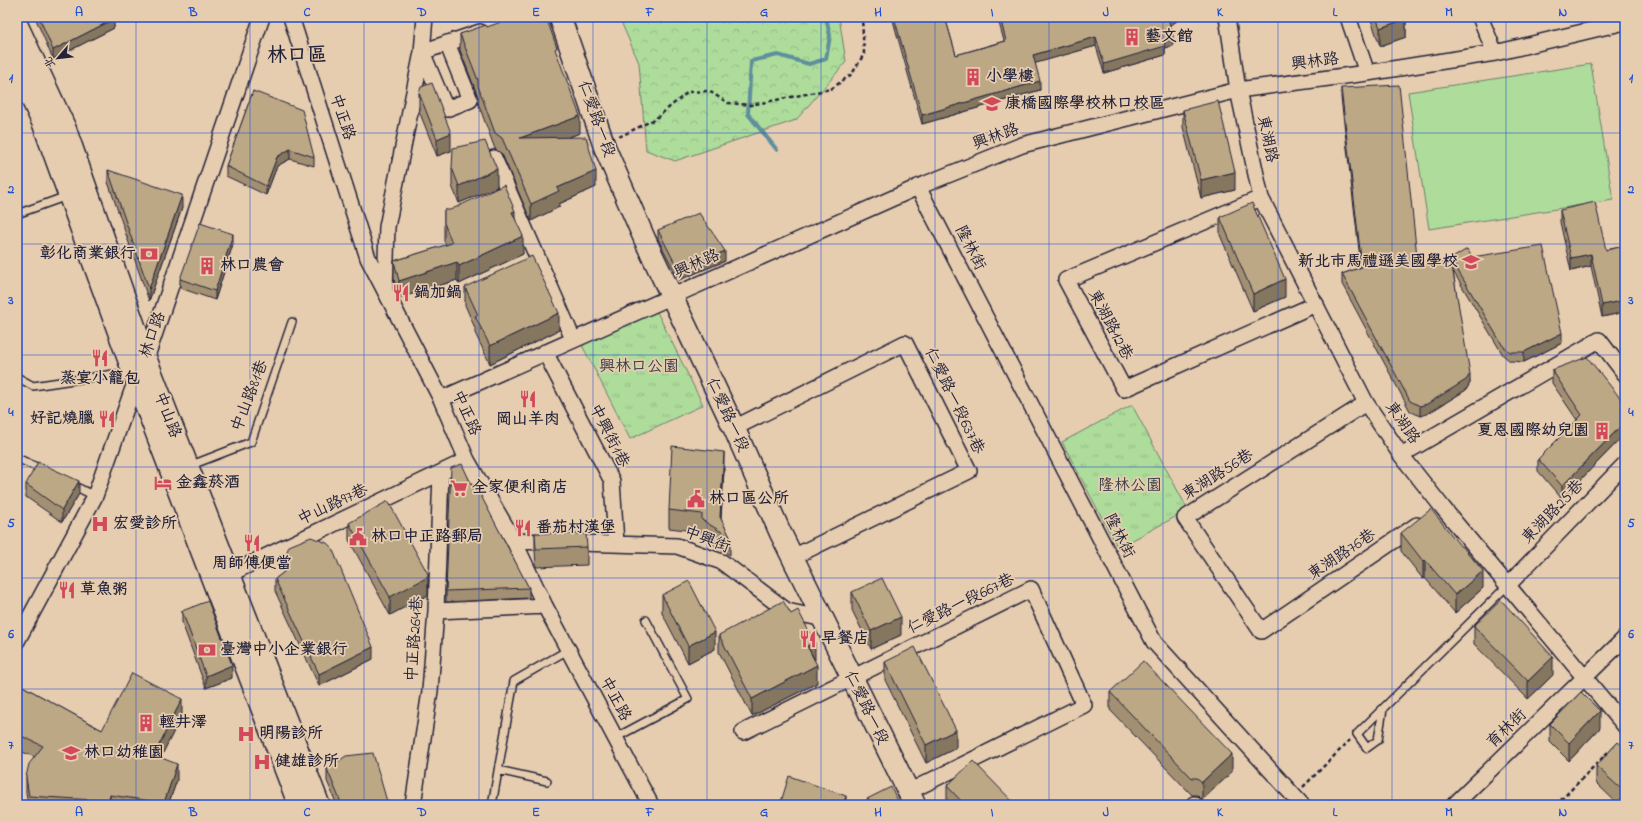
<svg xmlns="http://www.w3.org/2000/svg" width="1642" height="822" font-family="'Indie Flower','LXGW WenKai TC',sans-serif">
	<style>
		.forest { fill: url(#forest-crowns); stroke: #687f6b }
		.park { fill: url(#park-tufts); stroke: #687f6b }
		.pitch { fill: #aedc9b; stroke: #687f6b }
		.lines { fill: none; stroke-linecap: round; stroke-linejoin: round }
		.stream { stroke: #5e8f9c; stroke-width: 4 }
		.lane-casing { stroke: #22223b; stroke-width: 10 }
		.street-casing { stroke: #22223b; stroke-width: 18 }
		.secondary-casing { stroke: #22223b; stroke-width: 24 }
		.path { stroke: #22223b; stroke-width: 2.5; stroke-dasharray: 4 3; stroke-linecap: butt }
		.lane { stroke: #e7cdaf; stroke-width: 7 }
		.street { stroke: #e7cdaf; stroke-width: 15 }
		.secondary { stroke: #e7cdaf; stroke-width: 21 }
		.wall { fill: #a39073; stroke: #22223b }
		.shaded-wall { fill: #84765e; stroke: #22223b }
		.building { fill: #bda886; stroke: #22223b }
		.grid { fill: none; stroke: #1d4ed8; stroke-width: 1; stroke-opacity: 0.55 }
		.labels { text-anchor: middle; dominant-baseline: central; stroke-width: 3.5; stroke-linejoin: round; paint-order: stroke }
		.poi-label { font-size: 16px; font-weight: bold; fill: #22223b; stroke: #e7cdaf; text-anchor: start }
		.street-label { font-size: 16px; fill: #22223b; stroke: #e7cdaf }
		.park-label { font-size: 16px; fill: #373e49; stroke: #e7cdaf }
		.district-label { font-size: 20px; font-weight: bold; fill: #22223b; stroke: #e7cdaf }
		.neatline { fill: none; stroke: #1d4ed8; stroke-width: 1.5 }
		.grid-label { font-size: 13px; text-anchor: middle; font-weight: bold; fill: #1d4ed8 }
	</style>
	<defs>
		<pattern id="forest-crowns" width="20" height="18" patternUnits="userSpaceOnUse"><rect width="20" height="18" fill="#aedc9b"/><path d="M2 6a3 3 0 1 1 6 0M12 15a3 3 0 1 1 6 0" fill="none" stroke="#95bc86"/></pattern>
		<pattern id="park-tufts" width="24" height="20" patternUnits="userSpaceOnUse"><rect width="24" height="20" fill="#aedc9b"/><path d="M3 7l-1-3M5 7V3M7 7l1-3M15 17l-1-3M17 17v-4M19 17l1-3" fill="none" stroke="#95bc86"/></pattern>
	</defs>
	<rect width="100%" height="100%" fill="#e7cdaf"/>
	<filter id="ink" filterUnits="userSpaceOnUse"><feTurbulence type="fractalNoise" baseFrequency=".025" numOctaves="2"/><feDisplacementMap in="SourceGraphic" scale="8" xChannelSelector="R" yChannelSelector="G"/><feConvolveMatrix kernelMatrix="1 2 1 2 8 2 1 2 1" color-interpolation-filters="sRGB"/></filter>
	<g filter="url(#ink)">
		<path class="forest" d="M619,17H839L846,62L796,120L675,161L646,150L639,63Z"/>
		<path class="park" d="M656,310L703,405L630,439L582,345Z
			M1132,405L1188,510L1118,548L1062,442Z"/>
		<path class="pitch" d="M1591,64L1613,200L1429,229L1408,92Z"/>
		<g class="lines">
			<path class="stream" d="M777,150L748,114L751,61L778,55L809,64L826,59L830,36L826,17"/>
			<g class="lane-casing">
				<path id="lane" d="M17,214L67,196
					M17,377L33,386L114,374L132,379
					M17,458L43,470
					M189,466L251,442L292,322
					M72,485L95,496
					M1383,709L1378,740L1367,748L1357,734L1507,586
					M615,738L688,699L646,620
					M498,770L547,781
					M492,805L514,681L568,650"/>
			</g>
			<g class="street-casing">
				<path id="street" d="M291,17L368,258L441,399L467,460L514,541L545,606L651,805
					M1227,17L1238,90L1261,198L1366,403L1401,455L1443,508L1625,726
					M1348,17L1367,73
					M1480,17L1495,53
					M422,52L446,109L470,100L447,43
					M422,52L480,32
					M494,158L573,339
					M918,187L1154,642L1302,805
					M1261,198L1066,280L1124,389L1316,304
					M385,291L387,227L422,52L425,17
					M545,352L612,481L616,543
					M146,359L262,17
					M441,399L918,187L1022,145L1238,90L1367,73L1495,53L1625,22
					M1366,403L1185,518L1261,631L1417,525
					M734,428L905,343L969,471L793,557
					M1401,455L1599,340L1625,374
					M514,541L677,546L722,562L787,611L824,619
					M221,578L467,460
					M1507,586L1625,464
					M436,611L545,606
					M17,641L95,496L136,380
					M743,732L1031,589L1084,705L908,792
					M1194,804L1195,805
					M413,805L430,691L436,611L441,473
					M1454,805L1625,638"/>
			</g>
			<g class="secondary-casing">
				<path id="secondary" d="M560,17L605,148L645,240L734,428L780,532L915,805
					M17,25L65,128L146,359L319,805
					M17,67L43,123L136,380L299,805"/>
			</g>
			<path class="path" d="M619,137L655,119L688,92L709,91L728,103L751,105L831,89L852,74L864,54L862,17
				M1303,787L1350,740
				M1556,805L1609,751"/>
			<use href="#lane" class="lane"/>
			<use href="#street" class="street"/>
			<use href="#secondary" class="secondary"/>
		</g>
		<path class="wall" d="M35,17H113L114,28L53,59Z
			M892,17H945L956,55L1004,41L999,23V17H1180L1178,20L1170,26L1173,46L1165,48V55L1104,73L1096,46L1035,63L1040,90L922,124Z
			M1370,17H1406V37L1380,46Z
			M487,27L557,54L580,133L568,137L596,187L559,204V207L531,221L502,154L495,149L478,103V97L460,50V34Z
			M1341,88L1418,266L1451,262V259L1472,257L1562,343L1524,362L1510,361L1503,355L1453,271L1470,383L1466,390L1427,414L1420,416L1410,411L1342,284V274L1361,267L1341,98Z
			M253,91L314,157V166L290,159L277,166L266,195L226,176V166Z
			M419,93L451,151L437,156L419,111Z
			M1183,110L1235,190L1201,198L1183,127Z
			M452,168L497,187L459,203L452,186Z
			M108,170L182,208L149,301L108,182Z
			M444,210L515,218L523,254L459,284L457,280L399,298L394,279V261L446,245L444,241Z
			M1560,210L1606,250L1625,246V312L1602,317L1591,266L1571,271L1560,222Z
			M1220,217L1285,297L1253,311L1220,235Z
			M658,230L725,261L679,280L658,239Z
			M233,244L215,300L180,288V279Z
			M465,287L559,330L490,364L475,333V328L465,305Z
			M1552,370L1625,404V434L1562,499L1538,471V459L1577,420L1552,383Z
			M724,470L721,519L730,537V555L702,537V532L669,528V510Z
			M26,484L79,494L62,522L26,497Z
			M473,488L529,588V598L446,602V591Z
			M349,523L428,595L390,615L349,540Z
			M535,533L587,547V565L536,567L535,551Z
			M1401,533L1483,588L1455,613L1425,578L1423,579L1401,551Z
			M284,560L373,659L319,686L275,591V579L284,572Z
			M852,592L901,635L871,649L852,610Z
			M662,595L715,649L688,663L662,613Z
			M182,611L232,678L206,688L182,623Z
			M1474,626L1553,675L1528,699L1474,644Z
			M719,635L817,683L752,716L719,652Z
			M885,662L956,748L926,763L885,680Z
			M17,683L102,730L182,715L160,758L177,780L168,805H28L26,792V777L35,757L17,750Z
			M1110,692L1232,772L1202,800L1197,795H1192L1110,710Z
			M1550,724L1600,728L1569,761L1550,742Z
			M1618,742L1623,805H1619L1596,783V766Z
			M327,769L388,805H337L327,781Z
			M947,786L1016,805H948L947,804Z
			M867,799L900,805H867Z"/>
		<path class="shaded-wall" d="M485,17H493L485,20Z
			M1169,17H1180L1178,20L1168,27V18Z
			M114,19V28L53,59V50Z
			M1406,19V37L1380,46V28Z
			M1173,36V46L1165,48V55L1104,73V64L1164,39Z
			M1096,37V46L1033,64V55Z
			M1040,81V90L922,124V115Z
			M580,116V133L520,155V138Z
			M451,133V151L437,156V139Z
			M290,149V159L277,166L266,195V186L277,157Z
			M497,169V187L459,203V186Z
			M596,171V187L559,204V207L531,221V204L557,188Z
			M1235,172V190L1201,198V180Z
			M182,195V208L149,301V289Z
			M515,211V229L512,212Z
			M233,234V244L215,300V291Z
			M523,236V254L459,284V266Z
			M725,251V261L679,280V271Z
			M1591,254V266L1571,271V258Z
			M457,262V280L399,298V281Z
			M1285,279V297L1253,311V294Z
			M1625,300V312L1602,317V305Z
			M559,313V330L490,364V346Z
			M1562,333V343L1524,362V352Z
			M1470,374V383L1466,390L1427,414L1420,416V406Z
			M1625,422V434L1562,499V486Z
			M724,452V470L720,531V517Z
			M79,481V494L62,522V510Z
			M1425,560V578L1423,579V561Z
			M1483,571V588L1455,613V595Z
			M428,574V595L390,615V597Z
			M901,617V635L871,649V631Z
			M715,632V649L688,663V646Z
			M815,643V660L807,646Z
			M373,647V659L319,686V674Z
			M1553,657V675L1528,699V681Z
			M232,665V678L206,688V676Z
			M817,665V683L752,716V699Z
			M182,699V715L154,771V755Z
			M1600,711V728L1569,761V743Z
			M956,730V748L926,763V745Z
			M1232,754V772L1202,800V782Z
			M177,764V780L168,805H164V803Z
			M1625,785V803L1623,805H1621V789Z
			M110,795V805H109V801Z
			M846,796V805H843Z"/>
		<path class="building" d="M39,17H113L114,19L53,50Z
			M515,17H546L557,48L555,49L580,116L520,138L586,137L596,171L557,188L559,191L531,204L502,138L495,133L478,86V80L460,34L486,25L487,27Z
			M894,17H945L956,55L1006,41L1000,17H1169L1168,18L1173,36L1164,39L1165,46L1104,64L1096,37L1033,55L1040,81L922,115Z
			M1376,17H1406V19L1380,28Z
			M432,83L451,133L437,139L419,93L421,87Z
			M1399,85L1418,266L1451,260L1470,374L1466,380L1427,404L1420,406L1410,401L1342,274L1362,267L1341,88Z
			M253,91L302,110L314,157L290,149L277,157L266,186L226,166Z
			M1218,101L1235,172L1201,180L1183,110Z
			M485,141L497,169L459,186L452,168L453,148Z
			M108,170L182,195L149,289Z
			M504,185L515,211L512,212L523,236L459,266L457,262L399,281L394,261L452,243L444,223V210H450Z
			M1595,202L1606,250L1625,246V300L1602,305L1591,254L1571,258L1560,210Z
			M1252,203L1285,279L1253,294L1220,217Z
			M699,213L725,251L679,271L658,230Z
			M200,223L233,234L215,291L180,279Z
			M1543,246L1562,333L1524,352H1510L1503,346L1451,259L1467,249L1472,257Z
			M532,256L559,313L490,346L475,316L478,315L465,287Z
			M1587,357L1625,404V422L1562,486L1538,459L1582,415L1552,370Z
			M672,446L724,452L720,517L730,537L702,520V514L669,510Z
			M38,462L79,481L62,510L26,484Z
			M462,464L473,488H477L529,588L446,591L451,468Z
			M388,501L428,574V577L390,597L349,523Z
			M1431,509L1461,547L1462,546L1483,571L1455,595L1425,560L1423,561L1401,533Z
			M535,533L586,534L587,547L536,549Z
			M311,537L327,543L332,548L373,647L319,674L275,579L285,571L284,560L289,546Z
			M882,578L901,617L871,631L852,592Z
			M689,581L715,632L688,646L662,595Z
			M1501,600L1553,657L1528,681L1474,626Z
			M208,601L232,665L206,676L182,611Z
			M783,601L791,614L798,610L815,643L807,646L817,665L752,699L719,635Z
			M915,647L956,730L926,745L885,662Z
			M1143,661L1232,754L1202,782L1197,778H1192L1110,692Z
			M132,673L182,699L154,755L177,764L164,803L110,795L109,801L29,796L26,777L29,764L43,746L17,734V683L102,730Z
			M1581,692L1600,711L1569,743L1550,724Z
			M1618,742L1625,748V785L1621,789L1596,766Z
			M373,753L388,805H342L327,769L346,756Z
			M973,761L1016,805H965L947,786Z
			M789,776L846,796L843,805H780Z
			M891,787L900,805H870L867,799Z"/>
	</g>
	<path class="grid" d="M136,17V805M250,17V805M364,17V805M479,17V805M593,17V805M707,17V805M821,17V805M935,17V805M1049,17V805M1163,17V805M1278,17V805M1392,17V805M1506,17V805M17,133H1625M17,244H1625M17,355H1625M17,467H1625M17,578H1625M17,689H1625"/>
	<defs>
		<g id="building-bare" transform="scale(1.38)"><path d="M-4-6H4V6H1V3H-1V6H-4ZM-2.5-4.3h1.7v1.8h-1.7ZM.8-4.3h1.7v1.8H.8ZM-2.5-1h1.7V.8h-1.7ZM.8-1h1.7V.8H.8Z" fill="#d1495b" stroke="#e7cdaf" stroke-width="2.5" paint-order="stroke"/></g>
		<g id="school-bare" transform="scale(1.38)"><path d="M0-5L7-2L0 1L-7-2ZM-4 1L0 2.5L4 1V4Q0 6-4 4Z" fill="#d1495b" stroke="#e7cdaf" stroke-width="2.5" paint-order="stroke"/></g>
		<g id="bank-bare" transform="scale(1.38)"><path d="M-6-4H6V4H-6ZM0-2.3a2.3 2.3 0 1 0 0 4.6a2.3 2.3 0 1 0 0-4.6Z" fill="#d1495b" stroke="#e7cdaf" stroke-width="2.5" paint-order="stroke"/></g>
		<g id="restaurant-bare" transform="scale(1.38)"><path d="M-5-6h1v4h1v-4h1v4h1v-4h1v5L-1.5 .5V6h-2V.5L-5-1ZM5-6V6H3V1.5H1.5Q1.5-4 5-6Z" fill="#d1495b" stroke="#e7cdaf" stroke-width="2.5" paint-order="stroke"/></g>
		<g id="hotel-bare" transform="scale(1.38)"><path d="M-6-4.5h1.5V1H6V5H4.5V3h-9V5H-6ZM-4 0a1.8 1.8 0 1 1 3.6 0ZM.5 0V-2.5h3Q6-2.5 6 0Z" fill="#d1495b" stroke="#e7cdaf" stroke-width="2.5" paint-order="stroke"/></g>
		<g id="supermarket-bare" transform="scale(1.38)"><path d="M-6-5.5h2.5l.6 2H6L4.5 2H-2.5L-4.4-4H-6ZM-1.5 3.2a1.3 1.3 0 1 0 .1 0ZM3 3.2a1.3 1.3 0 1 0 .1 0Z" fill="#d1495b" stroke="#e7cdaf" stroke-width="2.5" paint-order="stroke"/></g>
		<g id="civic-bare" transform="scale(1.38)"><path d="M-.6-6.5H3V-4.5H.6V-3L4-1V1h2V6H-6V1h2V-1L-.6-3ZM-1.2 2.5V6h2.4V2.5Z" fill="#d1495b" stroke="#e7cdaf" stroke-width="2.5" paint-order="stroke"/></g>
		<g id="hospital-bare" transform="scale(1.38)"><path d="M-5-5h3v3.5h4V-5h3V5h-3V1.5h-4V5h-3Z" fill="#d1495b" stroke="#e7cdaf" stroke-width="2.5" paint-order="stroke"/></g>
	</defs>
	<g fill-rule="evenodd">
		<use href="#building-bare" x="1132" y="37"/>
		<use href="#building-bare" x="973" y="77"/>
		<use href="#school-bare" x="992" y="104"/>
		<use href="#bank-bare" x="149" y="254"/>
		<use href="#school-bare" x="1471" y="262"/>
		<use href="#building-bare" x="207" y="266"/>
		<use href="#restaurant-bare" x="401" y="293"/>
		<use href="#restaurant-bare" x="100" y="358"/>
		<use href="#restaurant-bare" x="528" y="399"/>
		<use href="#restaurant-bare" x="107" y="419"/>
		<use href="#building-bare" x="1602" y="431"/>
		<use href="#hotel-bare" x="163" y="483"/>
		<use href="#supermarket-bare" x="459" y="488"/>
		<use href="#civic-bare" x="696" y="499"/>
		<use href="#hospital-bare" x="100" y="524"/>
		<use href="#restaurant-bare" x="523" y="528"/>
		<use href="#civic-bare" x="358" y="537"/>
		<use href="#restaurant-bare" x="252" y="543"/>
		<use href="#restaurant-bare" x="67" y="590"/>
		<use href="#restaurant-bare" x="808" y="639"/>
		<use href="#bank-bare" x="207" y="650"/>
		<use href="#building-bare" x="146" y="723"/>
		<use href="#hospital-bare" x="246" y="734"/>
		<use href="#school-bare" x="71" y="753"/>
		<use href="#hospital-bare" x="262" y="762"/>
	</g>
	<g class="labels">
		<g class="poi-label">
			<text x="1145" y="37">藝文館</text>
			<text x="986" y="77">小學樓</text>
			<text x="1005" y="104">康橋國際學校林口校區</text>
			<text x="136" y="254" text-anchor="end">彰化商業銀行</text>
			<text x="1458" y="262" text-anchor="end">新北市馬禮遜美國學校</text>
			<text x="220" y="266">林口農會</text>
			<text x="414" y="293">鍋加鍋</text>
			<text x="100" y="379" text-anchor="middle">蒸宴小籠包</text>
			<text x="94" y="419" text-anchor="end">好記燒臘</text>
			<text x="528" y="420" text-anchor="middle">岡山羊肉</text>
			<text x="1589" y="431" text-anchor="end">夏恩國際幼兒園</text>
			<text x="176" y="483">金鑫菸酒</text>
			<text x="472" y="488">全家便利商店</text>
			<text x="709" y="499">林口區公所</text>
			<text x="113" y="524">宏愛診所</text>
			<text x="536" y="528">番茄村漢堡</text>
			<text x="371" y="537">林口中正路郵局</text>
			<text x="252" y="564" text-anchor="middle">周師傅便當</text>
			<text x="80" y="590">草魚粥</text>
			<text x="821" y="639">早餐店</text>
			<text x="220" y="650">臺灣中小企業銀行</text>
			<text x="159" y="723">輕井澤</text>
			<text x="259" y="734">明陽診所</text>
			<text x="84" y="753">林口幼稚園</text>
			<text x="275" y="762">健雄診所</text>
		</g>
		<g class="street-label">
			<text transform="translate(1315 62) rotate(-7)">興林路</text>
			<text transform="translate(342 117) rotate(72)">中正路</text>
			<text transform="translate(596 119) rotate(70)">仁愛路一段</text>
			<text transform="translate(996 137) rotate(-20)">興林路</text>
			<text transform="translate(1267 139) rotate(78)">東湖路</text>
			<text transform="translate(970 248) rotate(63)">隆林街</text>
			<text transform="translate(697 264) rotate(-24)">興林路</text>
			<text transform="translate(1110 325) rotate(62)">東湖路12巷</text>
			<text transform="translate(153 335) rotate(-71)">林口路</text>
			<text transform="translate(250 396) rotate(-69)">中山路81巷</text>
			<text transform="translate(954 401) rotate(64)">仁愛路一段637巷</text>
			<text transform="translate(466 413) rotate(66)">中正路</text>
			<text transform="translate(167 415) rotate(69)">中山路</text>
			<text transform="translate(727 415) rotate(65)">仁愛路一段</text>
			<text transform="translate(1402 423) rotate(55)">東湖路</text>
			<text transform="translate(609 436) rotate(63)">中興街1巷</text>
			<text transform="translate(1218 475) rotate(-32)">東湖路56巷</text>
			<text transform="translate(333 505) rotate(-25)">中山路97巷</text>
			<text transform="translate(1553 512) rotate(-46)">東湖路25巷</text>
			<text transform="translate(1119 536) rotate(63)">隆林街</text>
			<text transform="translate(707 540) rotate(21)">中興街</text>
			<text transform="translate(1342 555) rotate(-34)">東湖路76巷</text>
			<text transform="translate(961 604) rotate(-26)">仁愛路一段667巷</text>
			<text transform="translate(415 639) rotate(-86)">中正路264巷</text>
			<text transform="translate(615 699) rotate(62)">中正路</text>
			<text transform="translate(866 708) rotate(64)">仁愛路一段</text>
			<text transform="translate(1507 729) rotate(-44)">育林街</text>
		</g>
		<g class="park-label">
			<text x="639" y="367">興林口公園</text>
			<text x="1130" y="486">隆林公園</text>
		</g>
		<g class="district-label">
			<text x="297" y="56">林口區</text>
		</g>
	</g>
	<rect width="1642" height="822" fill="none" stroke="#e7cdaf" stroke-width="44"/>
	<g transform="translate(58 58) rotate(242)" stroke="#e7cdaf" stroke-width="3" paint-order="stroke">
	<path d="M0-3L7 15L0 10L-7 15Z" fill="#22223b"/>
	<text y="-6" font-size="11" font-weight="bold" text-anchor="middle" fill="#22223b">北</text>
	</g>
	<rect x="22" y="22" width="1598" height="778" class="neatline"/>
	<g class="grid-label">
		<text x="79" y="16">A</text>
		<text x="193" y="16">B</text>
		<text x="307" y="16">C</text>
		<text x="422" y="16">D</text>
		<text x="536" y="16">E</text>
		<text x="650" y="16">F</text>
		<text x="764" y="16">G</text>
		<text x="878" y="16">H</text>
		<text x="992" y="16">I</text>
		<text x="1106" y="16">J</text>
		<text x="1220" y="16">K</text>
		<text x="1335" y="16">L</text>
		<text x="1449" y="16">M</text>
		<text x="1563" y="16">N</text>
		<text x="11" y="82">1</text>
		<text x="1631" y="82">1</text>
		<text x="11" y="193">2</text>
		<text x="1631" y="193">2</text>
		<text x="11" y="304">3</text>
		<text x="1631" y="304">3</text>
		<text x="11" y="416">4</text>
		<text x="1631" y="416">4</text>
		<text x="11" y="527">5</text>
		<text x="1631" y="527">5</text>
		<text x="11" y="638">6</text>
		<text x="1631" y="638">6</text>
		<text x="11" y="749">7</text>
		<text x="1631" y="749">7</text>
		<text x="79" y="816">A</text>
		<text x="193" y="816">B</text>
		<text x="307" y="816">C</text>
		<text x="422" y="816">D</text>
		<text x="536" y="816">E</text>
		<text x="650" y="816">F</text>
		<text x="764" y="816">G</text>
		<text x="878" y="816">H</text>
		<text x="992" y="816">I</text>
		<text x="1106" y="816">J</text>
		<text x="1220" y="816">K</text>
		<text x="1335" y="816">L</text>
		<text x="1449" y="816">M</text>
		<text x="1563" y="816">N</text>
	</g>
</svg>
